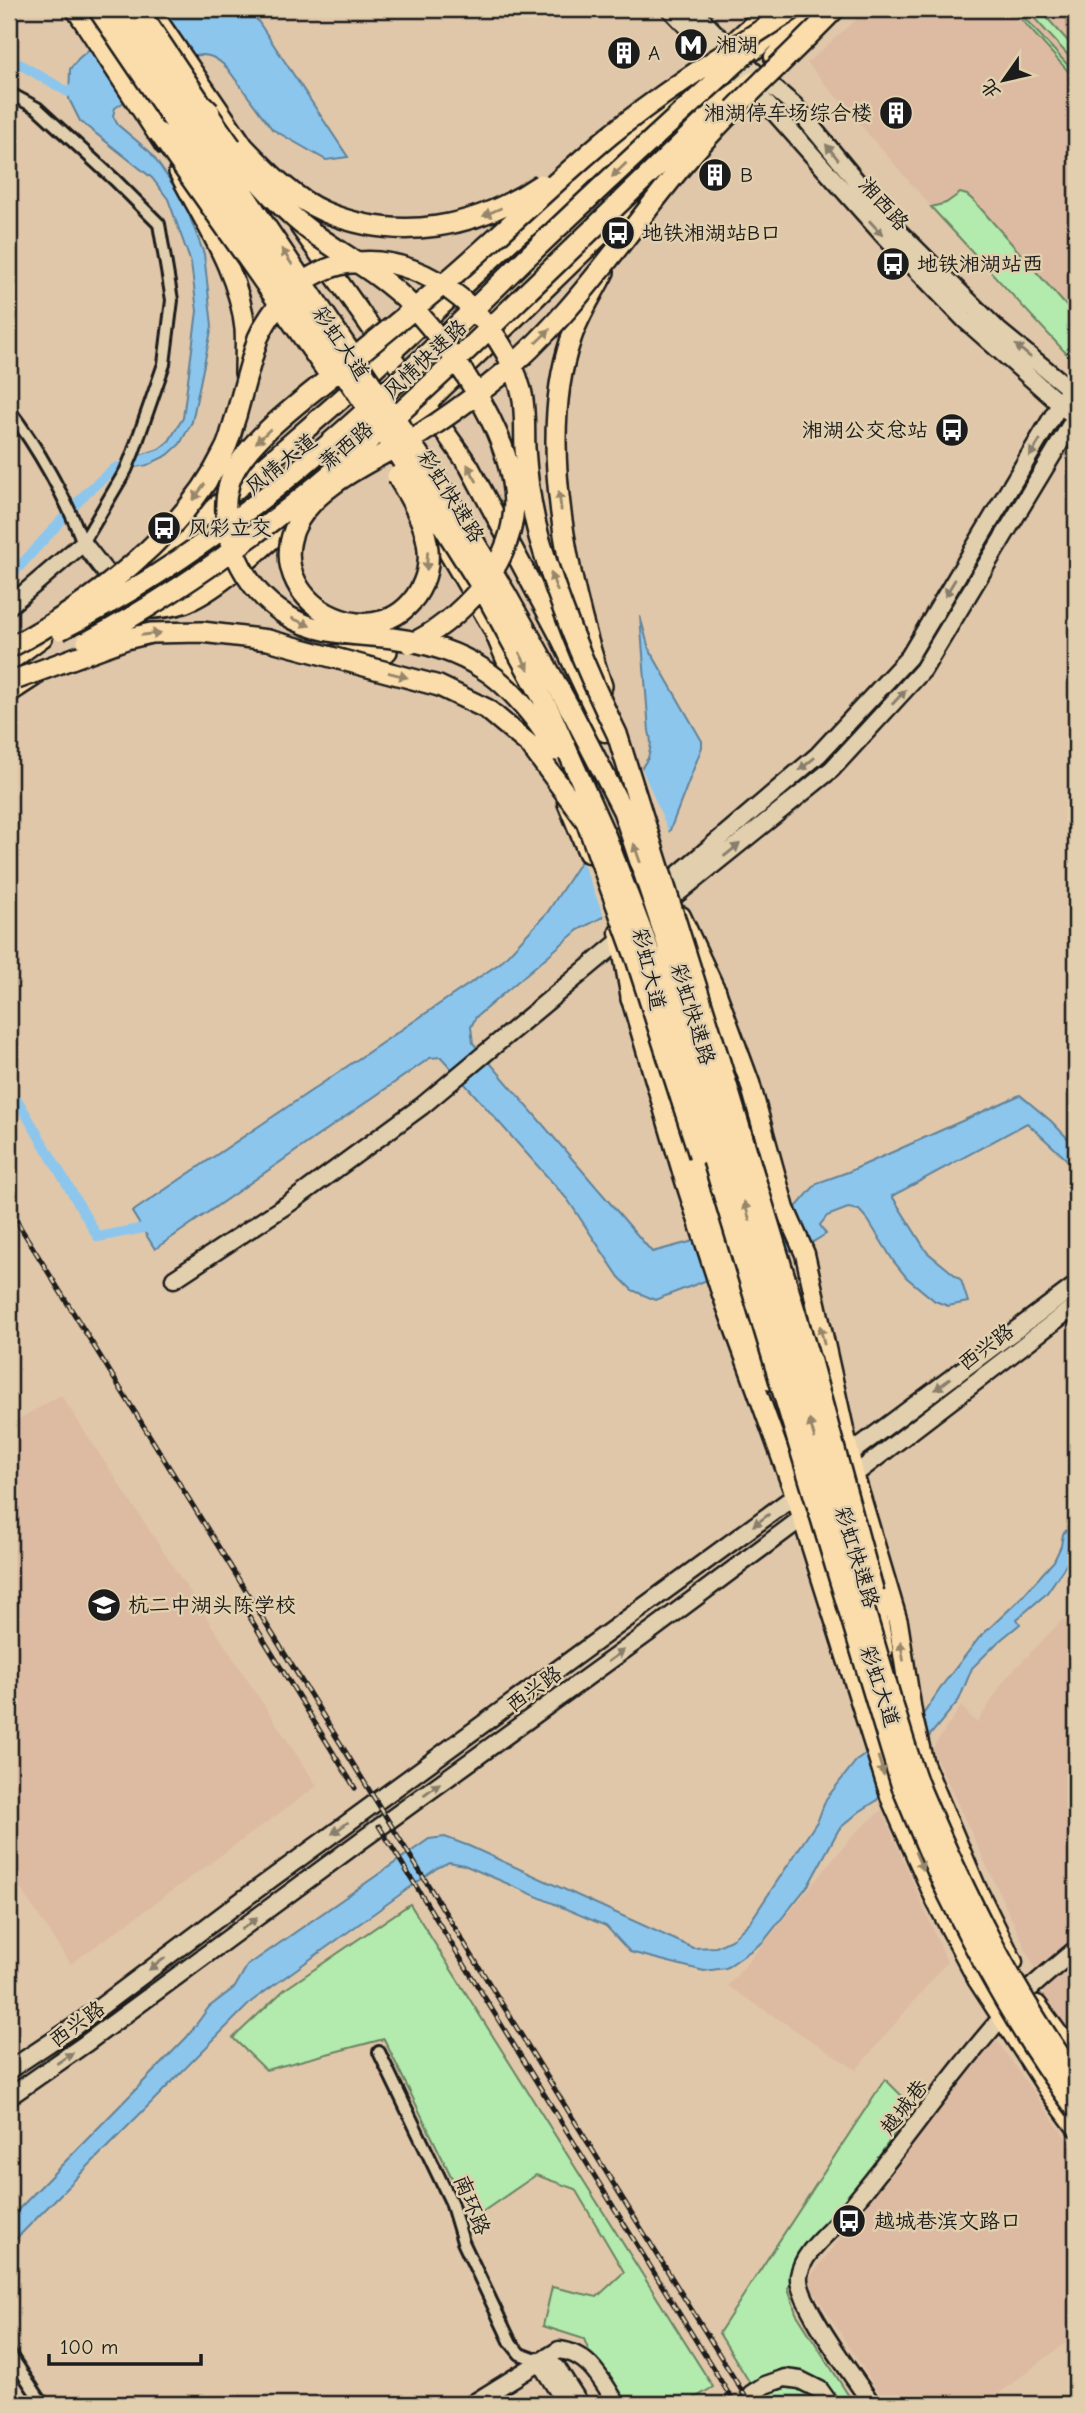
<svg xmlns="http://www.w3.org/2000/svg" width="1085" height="2413" font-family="'Comic Neue','LXGW WenKai TC',sans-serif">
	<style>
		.built { fill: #ddbba2 }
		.green { fill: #b3eaad; stroke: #688364; stroke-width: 2 }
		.water { fill: #8dc6ec; stroke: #608299; stroke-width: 2 }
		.pier { fill: #e1c7a9 }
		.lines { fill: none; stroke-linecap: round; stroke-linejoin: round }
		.canal { stroke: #8dc6ec; stroke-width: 10 }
		.secondary-tunnel { stroke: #baa58d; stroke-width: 16; stroke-dasharray: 16 8; stroke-linecap: butt }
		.street-casing { stroke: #1c1c1c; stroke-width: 16 }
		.secondary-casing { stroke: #1c1c1c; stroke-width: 21 }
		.primary-casing { stroke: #1c1c1c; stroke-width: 23 }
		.highway-casing { stroke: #1c1c1c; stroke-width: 24 }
		.street { stroke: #e1cfad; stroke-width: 10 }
		.secondary { stroke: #e1cfad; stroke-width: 16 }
		.primary { stroke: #faddab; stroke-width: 18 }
		.highway { stroke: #faddab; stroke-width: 19 }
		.rail-casing { stroke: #1c1c1c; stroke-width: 5 }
		.rail { stroke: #e1cfad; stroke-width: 2.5; stroke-dasharray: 8; stroke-linecap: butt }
		.highway-bridge-casing { stroke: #1c1c1c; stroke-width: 24; stroke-linecap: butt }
		.highway-bridge { stroke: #faddab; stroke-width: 19 }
		.oneway { fill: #887e6c }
		.oneway2 { fill: #96866b }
		.labels { text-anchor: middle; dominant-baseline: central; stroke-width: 5; stroke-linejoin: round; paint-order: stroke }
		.poi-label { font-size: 21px; fill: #1c1c1c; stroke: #e1cfad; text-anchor: start }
		.street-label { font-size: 21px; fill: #1c1c1c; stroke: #e1cfad }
	</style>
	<rect width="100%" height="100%" fill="#e1c7a9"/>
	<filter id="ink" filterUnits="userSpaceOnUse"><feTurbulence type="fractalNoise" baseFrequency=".0143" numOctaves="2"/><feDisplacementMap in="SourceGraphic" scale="14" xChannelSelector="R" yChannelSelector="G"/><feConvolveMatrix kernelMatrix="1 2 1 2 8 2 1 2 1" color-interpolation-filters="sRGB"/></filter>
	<g filter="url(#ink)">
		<path class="built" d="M868,9H1076V364L938,215L807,63Z
			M61,1395L317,1786L71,1964L9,1872V1425Z
			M1063,1619L1076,1635V1936L1035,1969L932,1749L961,1706L977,1723L1005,1679Z
			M882,1810L947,1962L856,2070L728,1986L854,1834Z
			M1076,1956V2046L1045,2005L1042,1988Z
			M995,2038L1076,2152V2335L985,2404H886L807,2281Z"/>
		<path class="green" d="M1012,9H1016L1076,74V80Z
			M1026,9H1039L1076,50V64Z
			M960,193L967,195L975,202L1076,317V364L931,207L946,203Z
			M410,1904L713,2387L685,2404H610L584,2339L543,2326L552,2287L597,2297L624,2272L575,2189L536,2175L472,2219L384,2039L266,2070L233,2038L284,1990Z
			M885,2079L913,2107L788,2288L796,2313L854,2404H763L719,2333Z"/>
		<path class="water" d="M160,9H250L348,157L326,160L272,129L227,68C216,57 208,53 193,56L115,108L113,116L118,125L150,152L183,199L204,254L212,326L192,422L180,444L168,455L147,465L135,467L138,456L159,449L169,441L183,418L197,311L191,263L168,199L152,178L80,121L69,99L70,69L79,58L92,47Z
			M640,616L649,649L702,741V747L670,830L618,909L578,930L476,1017L471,1027L473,1043L652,1252L773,1220L792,1212L817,1183L848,1172L1020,1095L1051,1121L1076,1147V1168L1027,1123L892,1196L927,1252L961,1280L968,1302L948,1306L935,1301L907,1278L894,1262L868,1220L859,1210L848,1208L827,1216L820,1225L826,1234L808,1245L728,1269L715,1277L655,1300L632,1290L619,1277L568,1200L441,1057L430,1058L155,1249L132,1212L500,963L547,913L648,758C651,747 652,741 649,731Z
			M1076,1520V1550L1046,1594L1017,1619L1020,1624L998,1642L972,1668L959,1700L876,1801L859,1812L839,1829L809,1884L763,1942L726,1968L704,1971L630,1952L606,1926L464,1865L449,1862L437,1868L252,2001L9,2246V2219L187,2037L209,2007L235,1987L247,1966L429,1839L445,1837L469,1846L693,1948L716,1947L731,1940L750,1922L818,1820L826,1799L856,1761L924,1713L944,1683L979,1638L1018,1601L1054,1561L1061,1546L1063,1534Z"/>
		<path class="pier" d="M639,762L670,835L620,912L605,919L580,856Z"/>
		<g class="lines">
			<path class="canal" d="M9,58L68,92L81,84
				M9,578L87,492L115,468L150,458
				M9,1101H18L98,1237L154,1226"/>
			<path class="secondary-tunnel" d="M734,2404L751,2394"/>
			<g class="street-casing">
				<path id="street" d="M9,93L37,108L115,180L159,224L172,300L164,364L133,453L126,470L83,543C67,500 37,446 9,410
					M379,2052L451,2202L463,2242L511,2343L520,2354L539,2361
					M9,2353L43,2404"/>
			</g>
			<g class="secondary-casing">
				<path id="secondary" d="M670,9L717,58L734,69L750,85L885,237L965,320L1069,412
					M692,9L742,61L794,105L895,228L999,331L1076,394
					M9,606L83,543L134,609
					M662,906L832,769L923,670L1076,416
					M627,921L668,883L818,755L909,657L1069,389
					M174,1279L291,1202L422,1106L628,934
					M840,1461L1076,1285
					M845,1482L1076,1305
					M9,2070L75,2026L245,1898L803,1490
					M9,2097L85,2044L359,1842L652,1630L810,1512
					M539,2361L557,2368L580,2404
					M539,2361L566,2404
					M751,2394L765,2385L785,2378L800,2380L820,2390L830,2404
					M472,2404L559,2350C589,2353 602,2381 617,2404
					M872,2404C856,2380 796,2301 799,2276C802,2254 825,2236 839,2221C896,2156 944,2082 1002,2017C1024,1992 1050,1971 1076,1949"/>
			</g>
			<g class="primary-casing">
				<path id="primary" d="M150,9L252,158
					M737,39L770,9
					M774,57L820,9
					M742,61L786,21
					M707,112L753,81
					M300,227L469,466L561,639L605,732
					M393,436L677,161
					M337,448L411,384L606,203
					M441,540L493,629L525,705
					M146,559L176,539L248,480L348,393L510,242L681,96L702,74
					M165,586L239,528
					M141,609C156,609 170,608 185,603C220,590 272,538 302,513
					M9,662L43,637
					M9,693L35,676
					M567,802L588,853
					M681,916L716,991L750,1083L785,1209L805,1254L854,1474L898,1622L913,1718L924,1764L976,1887L1013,1962
					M619,932L631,999L683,1175L720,1289L795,1495L891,1799L937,1903L977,1979L1048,2089L1076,2127
					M1037,2005L1076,2058"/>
			</g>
			<g class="highway-casing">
				<path id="highway" d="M76,9L165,145
					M179,172C204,221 240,273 245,329C246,343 245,358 245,373
					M335,655L354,656L387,651
					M602,686C569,586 536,441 571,339C578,316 593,294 604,272
					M716,991L720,1028L731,1060
					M631,999L650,1031L656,1051
					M673,1103L745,1335L769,1380
					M874,1593L883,1650"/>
			</g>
			<use href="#street" class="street"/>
			<use href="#secondary" class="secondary"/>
			<use href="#primary" class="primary"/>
			<use href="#highway" class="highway"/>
			<g class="rail-casing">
				<path id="rail" d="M9,1209L750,2404
					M241,1603L355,1788
					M379,1826L735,2404"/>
			</g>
			<use href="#rail" class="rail"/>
			<g class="highway-bridge-casing">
				<path id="highway-bridge" d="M98,9L385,434L484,591L551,714L606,837L652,958L902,1787C917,1822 931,1859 948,1894C985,1969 1026,2043 1076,2109
					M120,9L446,495L506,594L572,712L623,811L670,952L891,1699C901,1729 909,1761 921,1791C963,1890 1012,1991 1076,2078
					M138,9L201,103L210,112
					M201,103C228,142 254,182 290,214C326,248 374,267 409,303C455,352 522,447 513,517C510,543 496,569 480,589C461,611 437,632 410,644
					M159,133L326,370
					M245,148C268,172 294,199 325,212C399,243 477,228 541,184
					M397,476C416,507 439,546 423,583C386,666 264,607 294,530C312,484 382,457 422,433C445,418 467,402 489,385C567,324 621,240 683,165C730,109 785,61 835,9
					M60,630C239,540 383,398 525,259C599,188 674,119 750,50
					M87,642C251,555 389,427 521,298C587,234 653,170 719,107
					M9,648C89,606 184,534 224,451C230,441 232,427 236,416C243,390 250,364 258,338C277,297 311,266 358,262C431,255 503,322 521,390C526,408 524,428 525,448C527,478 531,508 539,537C559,604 586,671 617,734L717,1052L812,1367
					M17,679L126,639L151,633L202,632L268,640L398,675L439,686L487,709L530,745L586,821L637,962L699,1155
					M554,751C543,725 508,684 483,669C457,652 423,642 392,638C356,634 318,635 286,615C244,590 216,531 229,484C240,444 307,397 338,371C368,347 398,322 427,298C490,246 547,188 609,136C666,89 732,49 794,9
					M810,1358L874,1593"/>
			</g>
			<use href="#highway-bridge" class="highway-bridge"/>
		</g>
		<defs><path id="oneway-solid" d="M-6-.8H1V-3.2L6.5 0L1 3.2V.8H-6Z" transform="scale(1.75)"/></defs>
		<g class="oneway">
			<use href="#oneway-solid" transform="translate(832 152) rotate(-129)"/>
			<use href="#oneway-solid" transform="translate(876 228) rotate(48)"/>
			<use href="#oneway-solid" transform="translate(1023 351) rotate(-140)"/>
			<use href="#oneway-solid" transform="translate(1035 448) rotate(122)"/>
			<use href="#oneway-solid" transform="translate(950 588) rotate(121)"/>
			<use href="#oneway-solid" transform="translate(899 697) rotate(-47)"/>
			<use href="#oneway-solid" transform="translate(807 764) rotate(140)"/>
			<use href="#oneway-solid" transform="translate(732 850) rotate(-39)"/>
			<use href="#oneway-solid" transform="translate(943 1384) rotate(143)"/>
			<use href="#oneway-solid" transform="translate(761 1520) rotate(144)"/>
			<use href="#oneway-solid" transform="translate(616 1656) rotate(-36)"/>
			<use href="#oneway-solid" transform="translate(432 1789) rotate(-36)"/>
			<use href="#oneway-solid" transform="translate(340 1828) rotate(144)"/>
			<use href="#oneway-solid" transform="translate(249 1924) rotate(-36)"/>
			<use href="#oneway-solid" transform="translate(157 1964) rotate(143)"/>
			<use href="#oneway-solid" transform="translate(65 2058) rotate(-34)"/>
		</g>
		<g class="oneway2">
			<use href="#oneway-solid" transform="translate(619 170) rotate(136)"/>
			<use href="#oneway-solid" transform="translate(492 212) rotate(156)"/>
			<use href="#oneway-solid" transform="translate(287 257) rotate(-124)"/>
			<use href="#oneway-solid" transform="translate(543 336) rotate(-44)"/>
			<use href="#oneway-solid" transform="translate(263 436) rotate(136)"/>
			<use href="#oneway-solid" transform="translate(472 473) rotate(-119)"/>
			<use href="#oneway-solid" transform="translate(199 492) rotate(126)"/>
			<use href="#oneway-solid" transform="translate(560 501) rotate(-97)"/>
			<use href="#oneway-solid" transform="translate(427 561) rotate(94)"/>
			<use href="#oneway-solid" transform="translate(554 582) rotate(-110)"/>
			<use href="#oneway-solid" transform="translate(301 622) rotate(23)"/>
			<use href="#oneway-solid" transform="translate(151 634) rotate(-8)"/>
			<use href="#oneway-solid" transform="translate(524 661) rotate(62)"/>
			<use href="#oneway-solid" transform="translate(398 675) rotate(15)"/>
			<use href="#oneway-solid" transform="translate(637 853) rotate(-109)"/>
			<use href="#oneway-solid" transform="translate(747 1211) rotate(-107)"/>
			<use href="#oneway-solid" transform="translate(822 1335) rotate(-103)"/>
			<use href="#oneway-solid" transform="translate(812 1429) rotate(-106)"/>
			<use href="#oneway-solid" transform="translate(902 1651) rotate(-99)"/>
			<use href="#oneway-solid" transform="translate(881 1766) rotate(73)"/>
			<use href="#oneway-solid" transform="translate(919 1861) rotate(67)"/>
		</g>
	</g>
	<defs>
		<g id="metro-disc" transform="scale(1.75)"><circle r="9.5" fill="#1c1c1c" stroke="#e1cfad"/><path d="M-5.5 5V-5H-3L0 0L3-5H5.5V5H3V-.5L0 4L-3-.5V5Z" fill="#fff"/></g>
		<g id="building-disc" transform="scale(1.75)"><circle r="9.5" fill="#1c1c1c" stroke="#e1cfad"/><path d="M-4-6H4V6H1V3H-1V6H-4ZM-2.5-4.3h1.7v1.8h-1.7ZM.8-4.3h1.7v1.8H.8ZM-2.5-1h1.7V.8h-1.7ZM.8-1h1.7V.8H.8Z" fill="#fff"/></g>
		<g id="bus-disc" transform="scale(1.75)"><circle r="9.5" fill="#1c1c1c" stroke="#e1cfad"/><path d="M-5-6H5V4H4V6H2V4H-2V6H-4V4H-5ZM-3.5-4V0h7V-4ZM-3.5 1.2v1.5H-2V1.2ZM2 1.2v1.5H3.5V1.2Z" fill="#fff"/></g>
		<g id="school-disc" transform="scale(1.75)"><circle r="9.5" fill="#1c1c1c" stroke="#e1cfad"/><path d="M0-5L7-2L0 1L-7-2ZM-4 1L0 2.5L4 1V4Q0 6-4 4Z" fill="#fff"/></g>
	</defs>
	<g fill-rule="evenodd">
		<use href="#metro-disc" x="691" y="45"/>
		<use href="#building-disc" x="624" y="53"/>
		<use href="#building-disc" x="896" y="113"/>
		<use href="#building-disc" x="715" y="175"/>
		<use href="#bus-disc" x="618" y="233"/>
		<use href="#bus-disc" x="893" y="264"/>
		<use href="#bus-disc" x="952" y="430"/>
		<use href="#bus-disc" x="164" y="528"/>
		<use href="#school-disc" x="104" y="1605"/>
		<use href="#bus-disc" x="849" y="2221"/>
	</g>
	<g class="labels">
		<g class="poi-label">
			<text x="716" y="45">湘湖</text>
			<text x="648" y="53">A</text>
			<text x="872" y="113" text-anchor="end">湘湖停车场综合楼</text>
			<text x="740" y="175">B</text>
			<text x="642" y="233">地铁湘湖站B口</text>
			<text x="917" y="264">地铁湘湖站西</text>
			<text x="928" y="430" text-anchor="end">湘湖公交总站</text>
			<text x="188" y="528">风彩立交</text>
			<text x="128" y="1605">杭二中湖头陈学校</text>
			<text x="874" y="2221">越城巷滨文路口</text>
		</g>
		<g class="street-label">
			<text transform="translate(884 204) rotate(48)">湘西路</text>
			<text transform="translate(341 343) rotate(56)">彩虹大道</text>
			<text transform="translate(425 359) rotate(-43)">风情快速路</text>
			<text transform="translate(346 446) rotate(-40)">萧西路</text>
			<text transform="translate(281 464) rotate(-39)">风情大道</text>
			<text transform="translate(451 496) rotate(58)">彩虹快速路</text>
			<text transform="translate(649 969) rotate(77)">彩虹大道</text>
			<text transform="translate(693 1014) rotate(73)">彩虹快速路</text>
			<text transform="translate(986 1347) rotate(-37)">西兴路</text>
			<text transform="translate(857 1557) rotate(73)">彩虹快速路</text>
			<text transform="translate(880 1686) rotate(72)">彩虹大道</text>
			<text transform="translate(534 1689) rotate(-36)">西兴路</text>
			<text transform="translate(77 2024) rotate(-36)">西兴路</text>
			<text transform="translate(904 2107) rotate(-52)">越城巷</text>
			<text transform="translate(472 2205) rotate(68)">南环路</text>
		</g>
	</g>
	<rect width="1085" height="2413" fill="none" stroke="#e1cfad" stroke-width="35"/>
	<rect x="18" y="18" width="1050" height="2378" fill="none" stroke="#1c1c1c" stroke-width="2.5" filter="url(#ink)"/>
	<g transform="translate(1004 80) rotate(236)" stroke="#e1cfad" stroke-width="5" paint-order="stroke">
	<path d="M0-5L12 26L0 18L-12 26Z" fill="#1c1c1c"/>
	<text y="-10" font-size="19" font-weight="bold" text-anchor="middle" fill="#1c1c1c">北</text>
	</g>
	<path d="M49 2354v10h152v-10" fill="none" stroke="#1c1c1c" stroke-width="3.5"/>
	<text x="60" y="2354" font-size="21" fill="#1c1c1c" stroke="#e1cfad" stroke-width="5" paint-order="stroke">100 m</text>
</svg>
